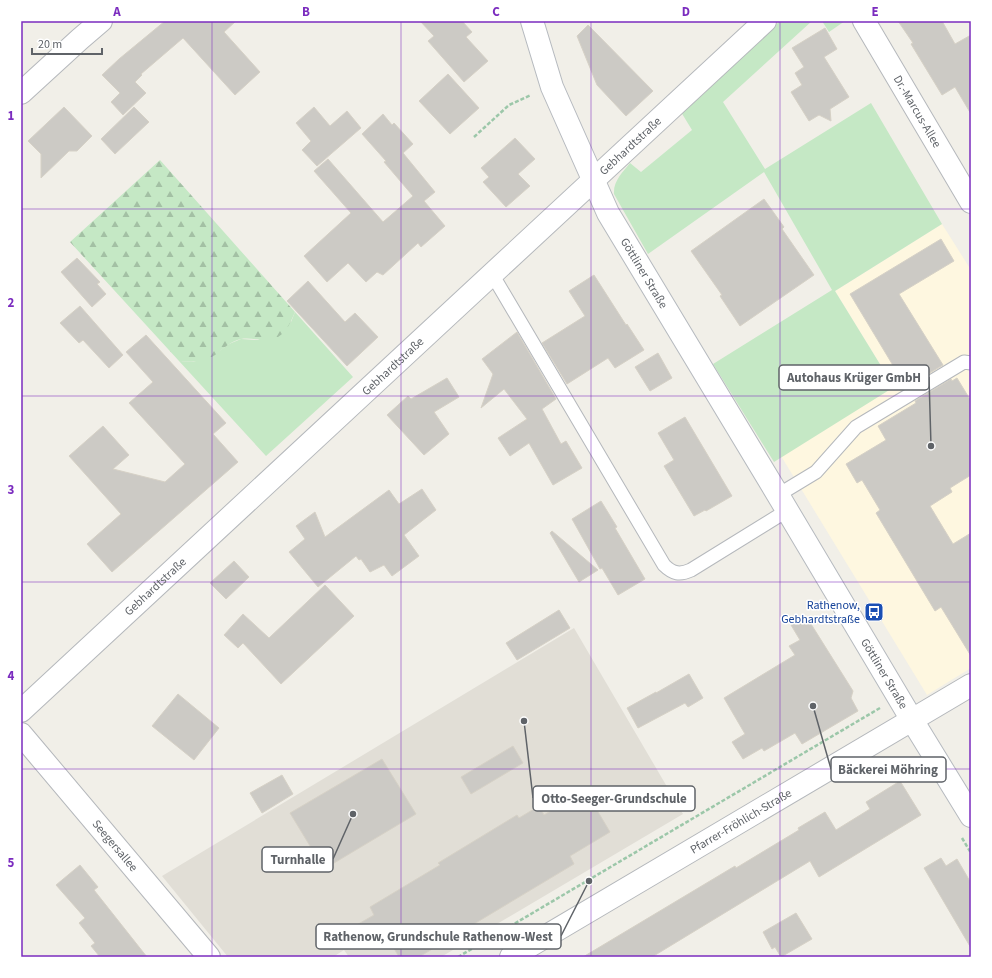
<svg xmlns="http://www.w3.org/2000/svg" width="992" height="978" font-family="'Source Sans 3',sans-serif">
	<style>
		.commercial { fill: #fef7e0 }
		.education { fill: #e1ded6 }
		.grass { fill: #c5e8c5 }
		.forest { fill: url(#forest-firs) }
		.building { fill: #cccac5; stroke: #d6d1c6 }
		.lines { fill: none; stroke-linecap: round; stroke-linejoin: round }
		.lane-casing { stroke: #b5b8bc; stroke-width: 15 }
		.street-casing { stroke: #b5b8bc; stroke-width: 24 }
		.secondary-casing { stroke: #b6babf; stroke-width: 24 }
		.path { stroke: #9cc7a9; stroke-width: 2.5; stroke-dasharray: 4 2; stroke-linecap: butt }
		.lane { stroke: #fff; stroke-width: 13 }
		.street { stroke: #fff; stroke-width: 22 }
		.secondary { stroke: #fff; stroke-width: 22 }
		.grid { fill: none; stroke: #7b2cbf; stroke-width: 1; stroke-opacity: 0.55 }
		.labels { text-anchor: middle; dominant-baseline: central; stroke-width: 3; stroke-linejoin: round; paint-order: stroke }
		.street-label { font-size: 12px; fill: #5f6368; stroke: #fff }
		.transit-label { font-size: 12px; fill: #164399; stroke: #fff; text-anchor: end }
		.leader { fill: none; stroke: #5f6368; stroke-width: 1.5 }
		.callout-dot { fill: #5f6368; stroke: #fff; stroke-width: 1.5 }
		.callout { fill: #fff; stroke: #5f6368; stroke-width: 1.5 }
		.callout-label { font-size: 13px; text-anchor: middle; font-weight: bold; fill: #5f6368 }
		.neatline { fill: none; stroke: #7b2cbf; stroke-width: 1.5 }
		.grid-label { font-size: 13px; text-anchor: middle; font-weight: bold; fill: #7b2cbf }
	</style>
	<defs>
		<pattern id="forest-firs" width="22" height="20" patternUnits="userSpaceOnUse"><rect width="22" height="20" fill="#c5e8c5"/><path d="M5 1l3.5 6h-7zM16 11l3.5 6h-7z" fill="#a3c0a4"/></pattern>
	</defs>
	<rect width="100%" height="100%" fill="#f1efe8"/>
	<path class="commercial" d="M942,224L971,270V668L927,695L781,456L894,387L835,291Z"/>
	<path class="education" d="M574,628L683,814L441,957H349L344,950L333,957H228L162,876Z"/>
	<path class="grass" d="M780,21H812L723,102L765,169L871,103L942,224L835,291L894,387L774,462L713,364L832,290L764,172L648,254L614,194C613,181 623,172 630,163L641,172L692,130L681,112Z
		M822,21H845L829,32Z
		M295,312L353,377L266,456L179,361L193,362L214,355L229,344L241,339L258,340L291,322Z"/>
	<path class="forest" d="M160,160L295,312C291,321 287,332 278,337C265,343 253,337 241,339C231,341 223,349 215,355C204,363 192,362 179,361L70,242Z"/>
	<path class="building" d="M165,21H236L224,32L260,72L235,95L183,38L141,74L142,75L135,82L146,93L123,115L111,102L120,93L102,75L119,59Z
		M420,21H462L472,32L466,37L488,61L464,82L428,41L434,36Z
		M898,21H942L955,44L971,35V114L955,87L942,95L911,44L913,43Z
		M588,25L653,91L626,116L597,85L577,36Z
		M825,28L837,49L824,57L849,97L830,109L831,121L819,115L809,121L791,92L802,85L795,73L804,67L792,48Z
		M448,74L479,108L450,134L419,101Z
		M64,107L92,136L77,151H69L41,178V154L28,141Z
		M134,107L149,122L115,154L101,139Z
		M314,107L330,126L347,111L361,128L317,166L302,150L311,141L296,123Z
		M383,114L392,125L394,123L413,144L403,153L435,192L424,201L445,226L421,247L418,243L383,275L377,272L366,282L348,263L327,282L304,256L351,213L314,171L328,159L383,222L413,196L384,162L386,161L362,134Z
		M515,138L535,159L518,174L530,186L506,207L483,182L489,177L481,168Z
		M764,199L784,227L782,229L814,275L740,326L720,296L722,295L691,251Z
		M941,239L954,261L899,294L943,365L906,387L850,294Z
		M77,258L100,282L97,284L106,294L92,307L61,272Z
		M594,275L626,325L627,324L644,350L615,368L608,358L567,384L542,343L585,316L569,291Z
		M308,281L345,322L355,313L378,337L347,366L287,301Z
		M80,306L123,355L109,368L83,340L79,343L60,323Z
		M517,332L556,399L542,409L561,444L566,441L582,468L553,485L529,443L510,456L498,438L527,419L504,389L481,408L493,374L482,359Z
		M146,335L226,423L213,434L238,462L112,572L87,544L121,514L69,456L103,426L129,455L113,469L165,482L185,464L129,403L153,382L126,352Z
		M658,353L672,378L650,391L635,367Z
		M447,378L459,397L434,412L449,434L424,455L387,415L408,396L411,399Z
		M957,378L971,401V475L950,488L952,492L930,506L953,544L971,533V656L941,607L935,611L876,513L880,510L862,480L857,483L846,464L886,440L878,426L916,403L915,401L951,379L952,381Z
		M685,417L732,496L706,511L705,510L694,516L664,466L674,460L658,433Z
		M422,489L436,510L404,535L419,556L392,576L384,565L370,572L361,559L359,560L356,556L318,587L289,552L305,539L296,526L315,512L325,537L389,490L399,504Z
		M601,501L617,527L615,528L645,579L618,595L602,568L600,569L572,519Z
		M552,531L598,570L579,582L550,533Z
		M234,561L249,577L226,599L210,583Z
		M325,585L354,616L281,684L243,643L238,648L224,635L243,614L269,638Z
		M559,610L570,628L517,660L506,643Z
		M806,616L853,691L851,698L858,711L802,744L795,733L764,751L762,748L743,759L732,742L745,734L724,698L795,655L789,646L800,640L791,625Z
		M689,674L703,698L688,707L685,703L638,728L627,708L656,692V693Z
		M178,694L219,728L194,760L152,726Z
		M513,746L523,763L471,794L461,777Z
		M382,759L416,814L324,869L290,813Z
		M282,775L293,794L262,813L250,793Z
		M900,781L921,815L819,877L810,861L652,957H583L735,866L736,868L799,830L798,828L825,812L836,830L870,809L866,802Z
		M585,790L610,832L570,856L574,864L419,957H399L384,931L350,949L341,934L374,915L370,907L440,865L438,863L517,815L519,818L539,806L544,815Z
		M941,858L946,866L957,859L971,883V948L924,868Z
		M80,865L98,887L94,890L147,957H100L91,946L95,943L79,923L85,918L56,885Z
		M796,913L812,939L781,957L775,947L772,949L763,932Z"/>
	<g class="lines">
		<g class="lane-casing">
			<path id="lane" d="M492,274L664,565C673,574 680,575 691,570L788,510
				M778,495L816,472L856,427L964,362L971,363"/>
		</g>
		<g class="street-casing">
			<g id="street">
				<path id="s1" d="M864,21L971,202"/>
				<path d="M21,93L80,39L101,21"/>
				<path id="s2" d="M21,711C269,481 517,251 765,21"/>
				<path id="s3" d="M21,734L209,957"/>
				<path id="s4" d="M511,957L971,685"/>
			</g>
		</g>
		<g class="secondary-casing">
			<g id="secondary">
				<path id="s5" d="M532,21L552,87L608,213L778,495L912,720L971,816"/>
			</g>
		</g>
		<path class="path" d="M474,137L509,105L531,95
			M962,838L971,853
			M458,957L880,708"/>
		<use href="#lane" class="lane"/>
		<use href="#street" class="street"/>
		<use href="#secondary" class="secondary"/>
	</g>
	<path class="grid" d="M212,21V957M401,21V957M591,21V957M780,21V957M21,209H971M21,396H971M21,582H971M21,769H971"/>
	<defs>
		<g id="bus-square" transform="scale(1)"><rect x="-9" y="-9" width="18" height="18" rx="4" fill="#1a4fb4" stroke="#fff"/><path d="M-5-6H5V4H4V6H2V4H-2V6H-4V4H-5ZM-3.5-4V0h7V-4ZM-3.5 1.2v1.5H-2V1.2ZM2 1.2v1.5H3.5V1.2Z" fill="#fff"/></g>
	</defs>
	<g fill-rule="evenodd">
		<use href="#bus-square" x="874" y="612"/>
	</g>
	<g class="labels">
		<g class="street-label">
			<text stroke="none"><textPath href="#s1" startOffset="105">Dr.-Marcus-Allee</textPath></text>
			<text stroke="none"><textPath href="#s2" startOffset="831">Gebhardtstraße</textPath></text>
			<text stroke="none"><textPath href="#s5" startOffset="277">Göttliner Straße</textPath></text>
			<text stroke="none"><textPath href="#s2" startOffset="507">Gebhardtstraße</textPath></text>
			<text stroke="none"><textPath href="#s2" startOffset="183">Gebhardtstraße</textPath></text>
			<text stroke="none"><textPath href="#s5" startOffset="744">Göttliner Straße</textPath></text>
			<text stroke="none"><textPath href="#s4" startOffset="267">Pfarrer-Fröhlich-Straße</textPath></text>
			<text stroke="none"><textPath href="#s3" startOffset="146">Seegersallee</textPath></text>
		</g>
		<g class="transit-label">
			<text x="860" y="605">Rathenow,<tspan x="860" dy="14">Gebhardtstraße</tspan></text>
		</g>
	</g>
	<path class="leader" d="M931 446L929 377M813 706L831 769M524 721L533 798M353 814L333 859M589 881L561 936"/>
	<g class="callout-dot">
		<circle cx="931" cy="446" r="4"/>
		<circle cx="813" cy="706" r="4"/>
		<circle cx="524" cy="721" r="4"/>
		<circle cx="353" cy="814" r="4"/>
		<circle cx="589" cy="881" r="4"/>
	</g>
	<g class="callout">
		<rect x="779" y="365" width="150" height="25" rx="4"/>
		<rect x="831" y="757" width="115" height="25" rx="4"/>
		<rect x="533" y="786" width="162" height="25" rx="4"/>
		<rect x="262" y="847" width="71" height="25" rx="4"/>
		<rect x="316" y="924" width="245" height="25" rx="4"/>
	</g>
	<g class="callout-label">
		<text x="854" y="382">Autohaus Krüger GmbH</text>
		<text x="888" y="774">Bäckerei Möhring</text>
		<text x="614" y="803">Otto-Seeger-Grundschule</text>
		<text x="298" y="864">Turnhalle</text>
		<text x="438" y="941">Rathenow, Grundschule Rathenow-West</text>
	</g>
	<rect width="992" height="978" fill="none" stroke="#ffffff" stroke-width="44"/>
	<path d="M32 48v6h70v-6" fill="none" stroke="#5f6368" stroke-width="2"/>
	<text x="38" y="48" font-size="12" fill="#5f6368" stroke="#ffffff" stroke-width="3" paint-order="stroke">20 m</text>
	<rect x="22" y="22" width="948" height="934" class="neatline"/>
	<g class="grid-label">
		<text x="117" y="16">A</text>
		<text x="306" y="16">B</text>
		<text x="496" y="16">C</text>
		<text x="686" y="16">D</text>
		<text x="875" y="16">E</text>
		<text x="11" y="120">1</text>
		<text x="11" y="307">2</text>
		<text x="11" y="494">3</text>
		<text x="11" y="680">4</text>
		<text x="11" y="867">5</text>
	</g>
</svg>
